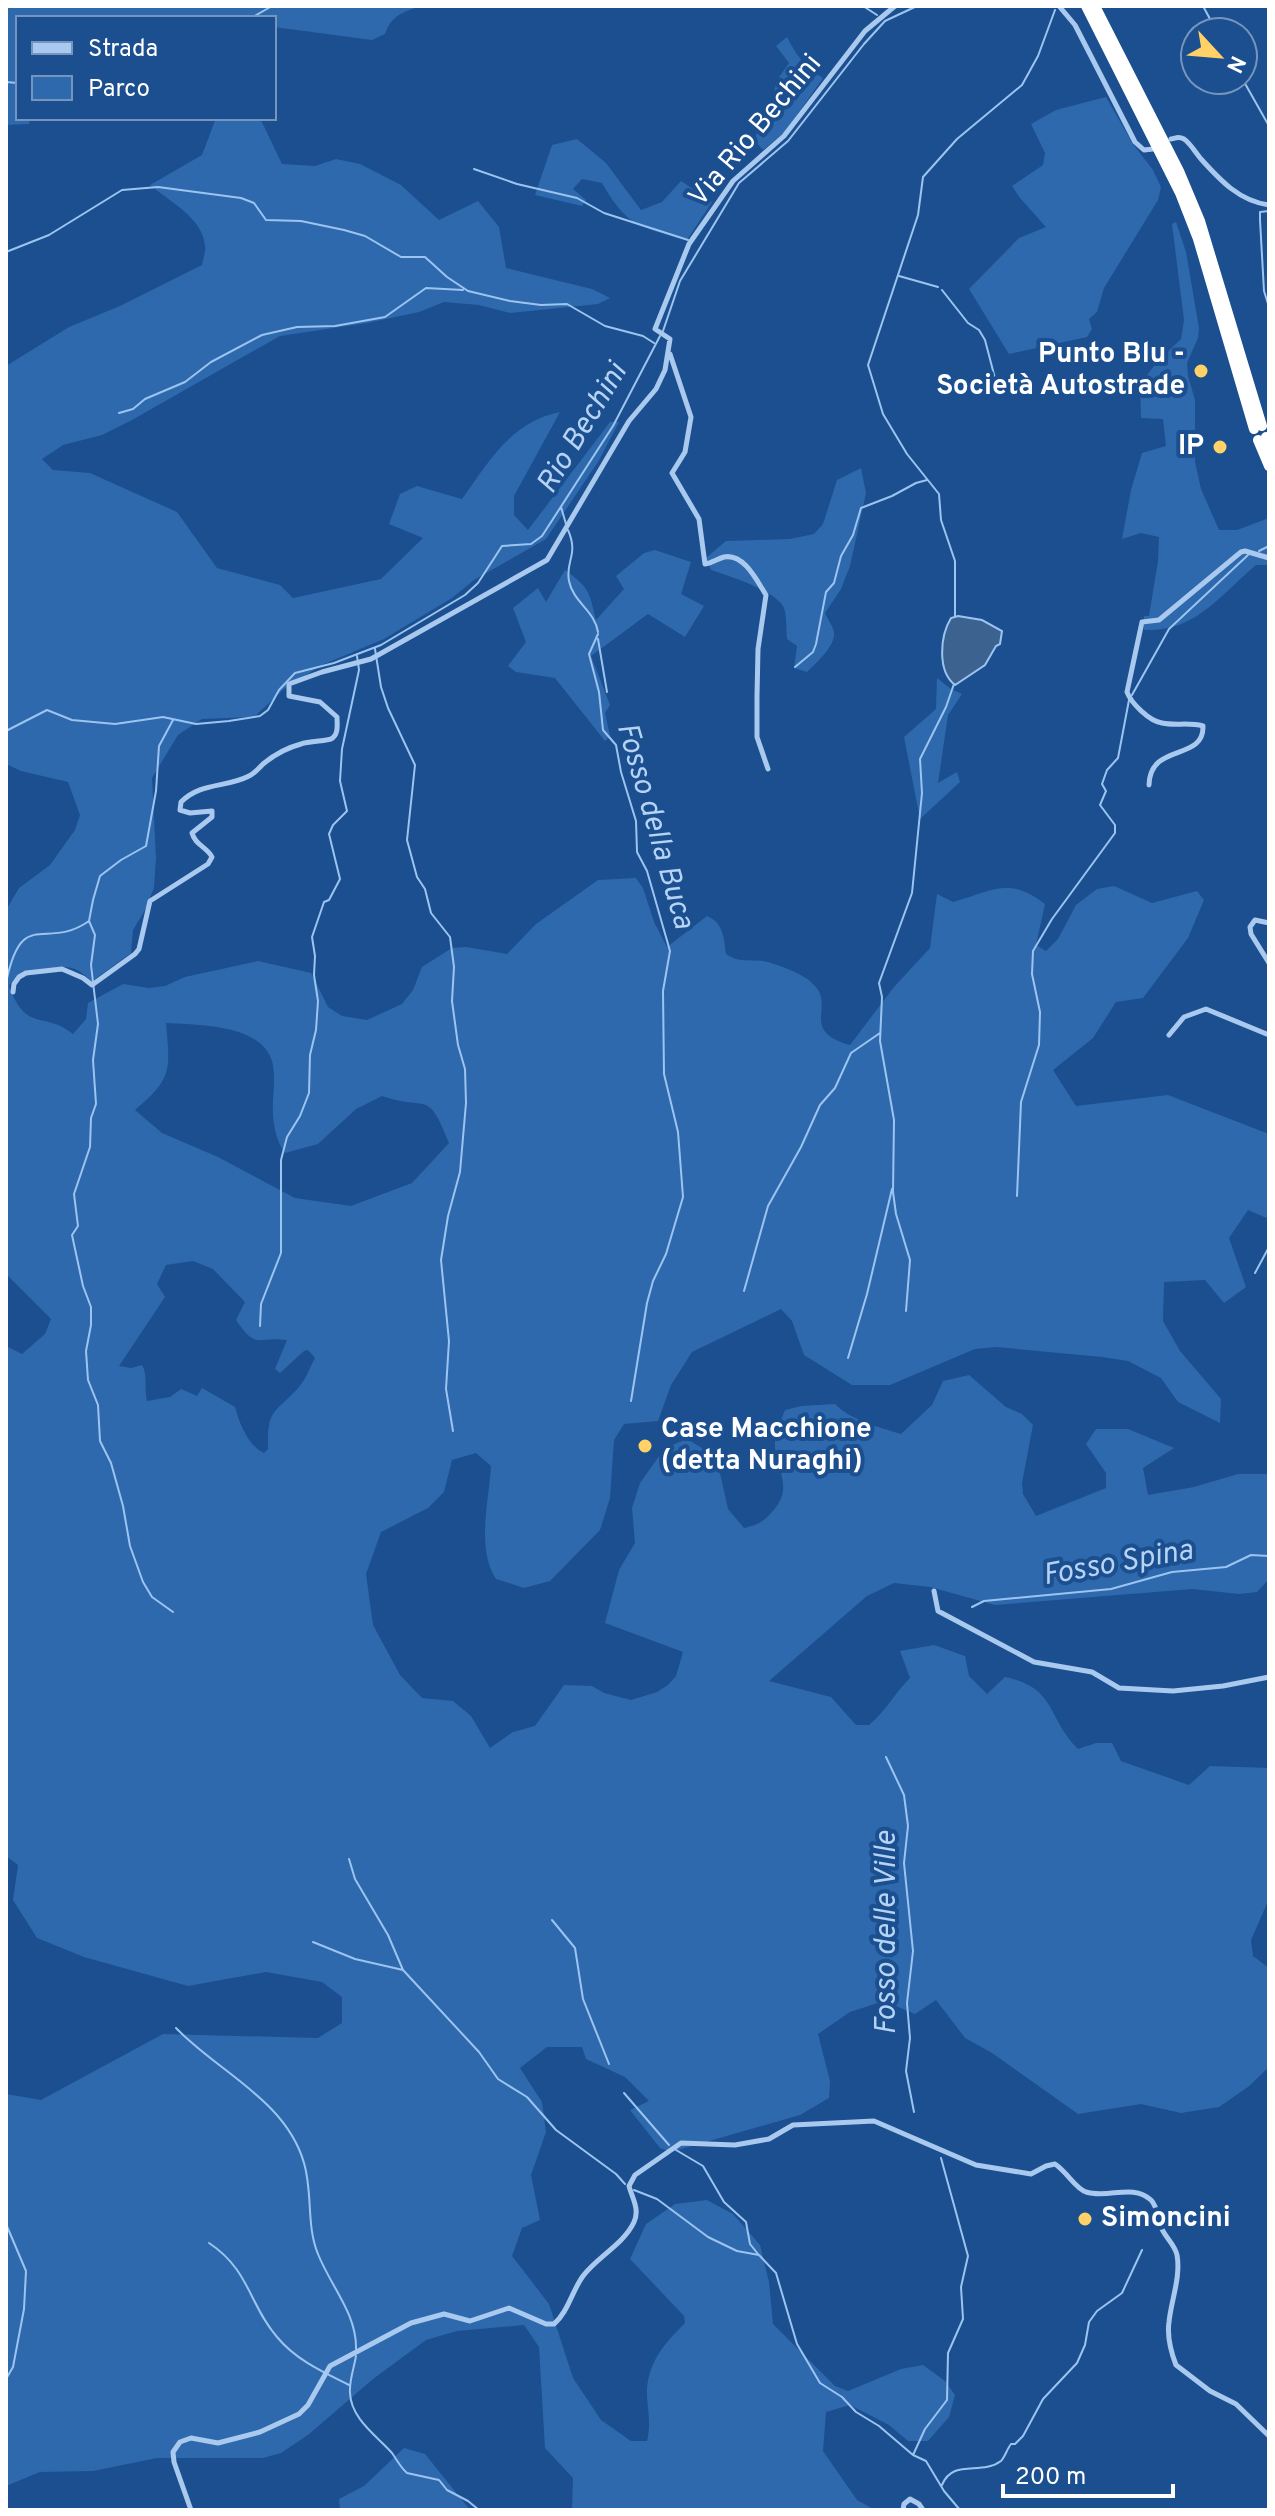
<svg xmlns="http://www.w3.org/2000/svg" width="1275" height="2516" font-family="Overpass,sans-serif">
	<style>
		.green { fill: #2e69ad; fill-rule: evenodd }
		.water { fill: #3c6290; stroke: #9cc4f0; stroke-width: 2 }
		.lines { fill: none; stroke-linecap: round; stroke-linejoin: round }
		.stream { stroke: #9cc4f0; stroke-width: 2 }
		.street { stroke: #a9c9ee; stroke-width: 5 }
		.highway { stroke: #fff; stroke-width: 10 }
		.poi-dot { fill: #ffd166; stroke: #1b4f8f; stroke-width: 3 }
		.labels { text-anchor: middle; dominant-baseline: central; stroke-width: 8; stroke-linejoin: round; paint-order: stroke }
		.street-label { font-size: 28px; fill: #fff; stroke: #1b4f8f }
		.poi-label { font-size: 28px; font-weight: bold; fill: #fff; stroke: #1b4f8f; text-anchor: end }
		.water-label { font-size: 30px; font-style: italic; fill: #b5d3f5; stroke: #1b4f8f }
	</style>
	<rect width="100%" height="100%" fill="#1b4f8f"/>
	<path class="green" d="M6,6H422C404,12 392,14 385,34L372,40L274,27V18H18V118H30L29,124L6,125Z
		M787,37C796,55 805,67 823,78L785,132L763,150L755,141L757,131L777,97L774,92L777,80L789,63L776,46Z
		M1106,97L1133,144L1153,170L1161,187L1158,200L1104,288L1097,312L1089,319L1092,329L1087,337L1009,354L969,289L1019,238L1046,227L1020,198L1012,186L1043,165L1045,153L1031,124L1056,110Z
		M216,118H260L282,164L315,166L336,159L360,164L401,185L439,220L478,201L499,227L506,268L592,289L610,298L598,304L510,313L479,305L444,302L419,312L367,323L280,336L132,420L102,435L63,445L42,459L53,470L90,473L177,512L217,568L280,585L293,598L381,579L423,538L389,524L400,494L417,486L462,499C489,461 511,422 560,412L514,496V515L528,530L610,422H619L598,462L546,539L474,580L452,598L384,639L322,665L284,689L254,717L202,719L178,735L152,778L156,858L154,888L145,910L133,930L131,953L91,982C76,963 63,966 43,970C26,973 20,970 9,986C27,1034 43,1010 73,1034L86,1019L88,1003L123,984L149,988L165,986L185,977L258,961L311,973L328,1007L342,1016L367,1020L402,1004L413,990L422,967L452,948L466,947L507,954L536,924L598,880L636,878L643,888L654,922L667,947L707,916C724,923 724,939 726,954C739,964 752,958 768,962C781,966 804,974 813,984C837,1006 798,1030 850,1045L894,987L930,948L937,894L953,902C992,891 1009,876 1045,904L1036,945L1046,951L1058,939L1076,905L1097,889L1114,886L1152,903L1197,891L1204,900L1188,938L1143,998L1116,1002L1093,1038L1053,1070L1076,1106L1168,1095L1269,1134V1219L1248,1210L1229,1238L1246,1287L1224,1303L1205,1280L1164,1282L1163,1321L1180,1351L1221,1399L1220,1423L1178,1402L1161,1378L1128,1361L1102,1357L996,1347L975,1349L890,1385H852L804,1355L792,1321L781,1309L692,1352L671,1385L658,1421L624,1424L614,1440L610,1498L600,1530L550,1581L524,1588L496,1579C476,1549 489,1501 491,1466L476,1453L452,1460L444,1492L428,1508L381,1532L366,1574L373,1625L400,1675L422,1698L453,1701L471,1716L490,1748L513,1732L535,1726L564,1685L592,1686L604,1693L631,1700L657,1692L668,1685L676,1676L683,1652L605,1623L619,1570L635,1543L632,1508L640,1483L665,1448L687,1439L705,1450L720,1473L728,1509L744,1528C757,1525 762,1523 771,1513C799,1484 769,1466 776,1434C777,1426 783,1417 785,1410L801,1406L835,1404C852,1421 879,1427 901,1434L932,1405L943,1381L969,1375L1006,1407L1022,1414L1033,1425L1022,1483L1023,1494L1036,1516L1106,1488V1473L1086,1444L1096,1429H1128L1174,1448L1143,1468L1148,1495L1194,1487L1238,1474H1269V1579L1257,1592L1239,1594L1192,1589L995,1605L930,1587L894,1583L867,1596L769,1681L831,1697L856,1725H869C885,1712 895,1693 910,1678L900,1651L934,1645L965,1656L969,1676L987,1694L1005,1677C1057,1688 1046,1717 1078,1749L1096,1743H1112L1121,1761L1189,1785L1210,1766L1269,1768V1899L1251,1940L1253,1956L1269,1968V2067L1248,2087L1219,2107L1181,2113L1141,2104L1078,2114L992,2053L965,2038L936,2000L915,2014L884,2001L850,2012L818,2034L830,2081L829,2098L800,2115L671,2152L660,2148L630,2110L649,2101L625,2077L586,2059L582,2047H547L520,2068L542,2102L546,2132L531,2175L540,2220L522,2228L512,2256L549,2304L573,2378L601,2420L631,2441H647C651,2425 648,2412 647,2396C646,2364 664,2344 685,2323L684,2316L630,2259L646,2224L675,2204L707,2200L733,2214L760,2245L769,2282L773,2324L835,2386L848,2391L901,2369L923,2365L945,2381L955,2395L949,2417L928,2441H908L889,2425L850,2405L826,2412L823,2451L857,2500L875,2510H572L573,2478L545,2448L539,2347L524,2325L457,2331L426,2340L373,2379L308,2435L281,2453L263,2458H157L93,2471L40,2472L6,2486V2094L41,2100L163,2034L318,2038L342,2023V1997L322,1982L266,1972L188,1986L84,1957L37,1938L13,1900L18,1865L6,1856V1346L22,1354L45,1334L51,1319L6,1274V910L19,888L50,865L75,830L80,815L68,782L21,771L6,764V366L69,327L120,306L202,265C203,259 206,251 205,246C203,218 170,202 150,185L202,155ZM166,1023C198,1025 261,1024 272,1061C275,1072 274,1088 273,1099C272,1117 274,1138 285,1153L318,1144L356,1109L382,1096C428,1112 427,1087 449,1143L412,1183L351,1206L295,1198L218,1157L162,1133L135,1110C173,1078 170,1070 166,1023ZM193,1261L213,1269L245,1302L236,1320C257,1351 257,1336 287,1340L275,1369L280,1373L304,1351L308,1350L315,1358C310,1367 306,1379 299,1387C275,1414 267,1407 268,1449L264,1453C249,1447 239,1423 235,1407L202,1388L197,1396L181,1389L170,1397L147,1401C144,1390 148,1374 142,1365L131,1368L119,1366L165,1297L157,1284L166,1265Z
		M577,139L606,163L641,210L662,202L681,181L712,202L687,240C640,227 628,228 602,183L582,179L573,189L586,200L582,206L535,195L552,145Z
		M1176,222L1186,252L1199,328L1198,338L1187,363L1188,376L1195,400V462L1201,489L1219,530H1237L1269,518V565H1256C1219,596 1196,632 1144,630V616H1149L1158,561L1159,537L1141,533L1122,539L1131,490L1142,453L1166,446L1163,419L1141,418L1140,384L1158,361L1181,339L1184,320L1172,224Z
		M861,468L866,493L850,566L841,589L825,613C827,618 833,626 834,632C836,646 816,663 807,672L794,668L797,646L787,639C786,630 787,616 784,608C776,590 728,576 711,570L706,558L726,541L790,539L814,534L823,524L837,480Z
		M655,550L691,562L681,594L704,606L685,637L648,614L591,656L610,705L605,713L610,736L605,741L555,678L516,672L508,666L526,642L513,608L538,588L546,602L565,570C590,588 589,592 596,620L624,589L616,576L644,553Z
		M937,678L951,689L962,694L948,715L938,783L957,772L960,782L920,819L904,737L936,709Z
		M404,2448L425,2454L470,2510H340L339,2499L364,2486Z"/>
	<path class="water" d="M958,616L982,620L1002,631L1000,644L996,646L985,665L955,685C937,671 940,636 951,618Z"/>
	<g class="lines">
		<path class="stream" d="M863,6L877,15
			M1203,6L1217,32
			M251,18L272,6
			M1243,80L1269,126
			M6,82L18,83
			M474,169L517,184L577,198L604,213L688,240
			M1269,211L1260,212V220L1264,291L1269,307
			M6,252L49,235L122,190L158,187L241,198L254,203L266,220L301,221L344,230L365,236L401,257H425L447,277L468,291L510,301L541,305L567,304L605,326L643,336L654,343
			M899,276L938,287
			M942,290L968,323L979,330L985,340L997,386
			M663,331L680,281L739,183L788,141L864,44L885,21L917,6
			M119,413L133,409L145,399L185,382L211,362L262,335L297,327L335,326L385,317L426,288L463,290
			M561,507L566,524
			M568,530C579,555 565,561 569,581C573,602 595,611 598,632
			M1259,551L1269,546
			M955,617V561L941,520L939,494L907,454L883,414L868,365L918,215L923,177L957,139L1022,85L1038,56L1055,10
			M598,634L589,654L599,692L603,730L616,745L621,772L636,821L637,852L647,871L670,951L663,991L664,1074L678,1132L683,1197L666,1254L653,1281L647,1303L631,1401
			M598,639L607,692
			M375,649L381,687L388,708L415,765L407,840L417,877L425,889L431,913L450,937L454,967L452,1001L458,1045L465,1069L466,1103L460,1172L448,1216L441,1260L449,1341L446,1389L453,1431
			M795,667L813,652L816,644L826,592L834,583L841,556L853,535L861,508L892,496L916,483L927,480
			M1132,695L1169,629L1248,555
			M6,731L47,710L72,720L115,724L163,717L196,724L229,721L260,716L268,710L279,690L295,673L334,663L381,645L465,595L478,583L502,546L531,544L542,536L613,426L660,336
			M6,983C22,905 45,952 89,921
			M1017,1196L1021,1102L1039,1045L1040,1012L1032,974L1033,951L1052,919L1115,833V825L1100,805L1106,791L1102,784L1107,770L1118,758L1129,700
			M1255,1273L1269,1247
			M744,1291L768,1206L801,1147L820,1105L835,1088L851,1053L880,1033
			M906,1311L910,1260L896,1214L893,1192L894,1120L880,1041L882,997L879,983L912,893L922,793L920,759L946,707L954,684
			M260,1326L261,1304L281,1253V1160L287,1137L300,1116L309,1093L310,1055L316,1030L318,1001L314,975L315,956L312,937L324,902L329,900L340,879L329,834L333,825L347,811L340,781L342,749L359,670L357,656
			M848,1358L867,1294L892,1189
			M972,1607L984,1601L1111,1589L1172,1572L1226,1567L1251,1555L1269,1556
			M173,1612L152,1597L143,1582L130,1546L123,1506L111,1463L100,1441L98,1405L88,1380L86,1351L91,1325V1307L83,1286L72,1235L78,1226L74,1194L90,1147L91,1118L96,1104L93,1060L98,1024L91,965L95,935L89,921L93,900L100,876L121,860L146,846L156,791L159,746L173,720
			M886,1757L904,1795L908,1826L904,1863L913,1951L907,2003L910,2038L906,2071L914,2112
			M349,1859L355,1879L388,1935L403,1970L479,2052L498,2079L527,2097L556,2130L616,2174L625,2184
			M552,1920L575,1948L583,1999L609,2064
			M313,1942L355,1959L403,1970
			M176,2028C218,2072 286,2100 304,2163C313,2193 306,2225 318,2254C330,2285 357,2314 356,2349
			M624,2093L669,2145
			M676,2150L703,2166L724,2202L746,2222L750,2244L758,2254
			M634,2190L657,2199L708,2237L737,2251L759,2255L776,2273L797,2344L820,2383L842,2397L856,2412L879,2426L913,2455L926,2461L944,2491L960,2510
			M6,2224L26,2271L24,2309L13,2367L6,2379
			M209,2243C250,2270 249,2305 277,2337C296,2360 323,2372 349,2385
			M356,2356C354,2368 349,2381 350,2393C351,2419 377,2436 392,2453C397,2460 400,2467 407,2473L439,2480L447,2490L468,2501L479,2510
			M913,2455L925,2429L947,2400L948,2353L963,2319L961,2287L968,2256L941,2158
			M942,2485C953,2458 981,2476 1001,2461C1005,2457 1007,2449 1011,2444H1015L1023,2436L1043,2399L1077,2363L1085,2345L1089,2322L1097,2311L1122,2293L1142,2250"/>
		<path class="street" d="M1059,6L1075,25L1135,142L1144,150L1153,149
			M1171,139C1177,138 1178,136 1184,139C1190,143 1196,153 1201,159C1220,180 1239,201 1269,205
			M670,354L691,417L685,452L672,473L699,519L705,564C712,563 717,559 724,557C744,553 757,581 766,595L758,649L757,696V737L768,769
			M1149,785C1150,742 1204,762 1203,726C1189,722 1175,726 1162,723C1149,721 1131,703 1127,692L1142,622L1159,620L1241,552L1245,551L1269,558
			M1269,923L1255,920L1250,927L1251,934L1269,963
			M13,992L14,984L19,977L26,973L62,969L83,978L92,985L135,954L139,949L150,901L208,864L212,857C207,847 195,845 192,833L212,817V811L190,813L180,810L181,802C201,782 226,788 249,776C254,774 259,768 263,764C275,754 286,748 301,744C308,741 327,741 331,739C339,735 337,724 337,717L320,702L289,696V684L322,672L371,659L547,560L629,421L656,389L665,370L670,339L655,329L689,244L733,181L784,136L865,31L895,6
			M1169,1035L1184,1017L1206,1009L1269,1035
			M934,1591L938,1611L1034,1662L1092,1672L1119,1688L1173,1691L1223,1686L1269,1677
			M191,2510L174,2462L173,2452L180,2442L191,2438L218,2443L260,2432L299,2414L308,2405L330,2366L411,2323L444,2314L470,2321L509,2308L546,2324H554C568,2312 572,2291 583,2276C597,2257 624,2244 634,2222C640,2209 632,2198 629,2186L635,2175L681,2143L735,2145L769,2139L793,2125L874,2121L976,2165L1031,2174L1046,2166L1055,2164C1068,2173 1075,2188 1086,2192C1109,2199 1132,2183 1151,2200C1158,2207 1158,2220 1162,2229C1166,2238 1175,2245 1177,2255C1181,2277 1171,2301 1169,2322C1167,2336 1171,2352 1176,2365L1210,2391L1236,2404L1269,2436
			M903,2510L904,2504L910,2499L919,2504L923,2510"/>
		<path class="highway" d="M1086,6L1180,193L1198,239L1254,429
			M1095,6L1179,171L1200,221L1262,426
			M1266,437L1269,446
			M1258,440L1269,466"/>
	</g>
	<g class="poi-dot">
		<circle cx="1201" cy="371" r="8"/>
		<circle cx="1220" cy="447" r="8"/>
		<circle cx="645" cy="1446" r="8"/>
		<circle cx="1085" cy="2219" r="8"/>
	</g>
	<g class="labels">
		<g class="street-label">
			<text transform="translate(756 131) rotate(-50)">Via Rio Bechini</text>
		</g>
		<g class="poi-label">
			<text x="1185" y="355">Punto Blu -<tspan x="1185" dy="32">Società Autostrade</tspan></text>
			<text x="1204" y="447">IP</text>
			<text x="661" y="1430" text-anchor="start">Case Macchione<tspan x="661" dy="32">(detta Nuraghi)</tspan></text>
			<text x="1101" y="2219" text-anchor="start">Simoncini</text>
		</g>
		<g class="water-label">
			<text transform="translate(583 429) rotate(-59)">Rio Bechini</text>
			<text transform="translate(654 826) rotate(74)">Fosso della Buca</text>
			<text transform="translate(1118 1564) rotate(-10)">Fosso Spina</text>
			<text transform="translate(887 1933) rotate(-90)">Fosso delle Ville</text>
		</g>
	</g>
	<rect width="1275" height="2516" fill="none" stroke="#ffffff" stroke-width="16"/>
	<rect x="16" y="16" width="260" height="104" fill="#1b4f8f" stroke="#7695bc" stroke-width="2"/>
	<rect x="32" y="42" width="40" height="12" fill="#a9c9ee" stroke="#7695bc" stroke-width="2"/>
	<text x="88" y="56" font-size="24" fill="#ffffff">Strada</text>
	<rect x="32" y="76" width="40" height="24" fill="#2e69ad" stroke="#7695bc" stroke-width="2"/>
	<text x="88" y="96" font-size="24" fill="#ffffff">Parco</text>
	<g transform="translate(1219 56) rotate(116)"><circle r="38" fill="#1b4f8f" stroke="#7695bc" stroke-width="2"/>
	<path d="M0-6L14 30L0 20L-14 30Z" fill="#ffd166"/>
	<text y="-12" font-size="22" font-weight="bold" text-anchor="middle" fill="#ffffff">N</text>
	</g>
	<path d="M1003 2484v12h170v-12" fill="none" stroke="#ffffff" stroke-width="4"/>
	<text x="1015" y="2484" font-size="24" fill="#ffffff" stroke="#1b4f8f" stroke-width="6" paint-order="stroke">200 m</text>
</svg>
